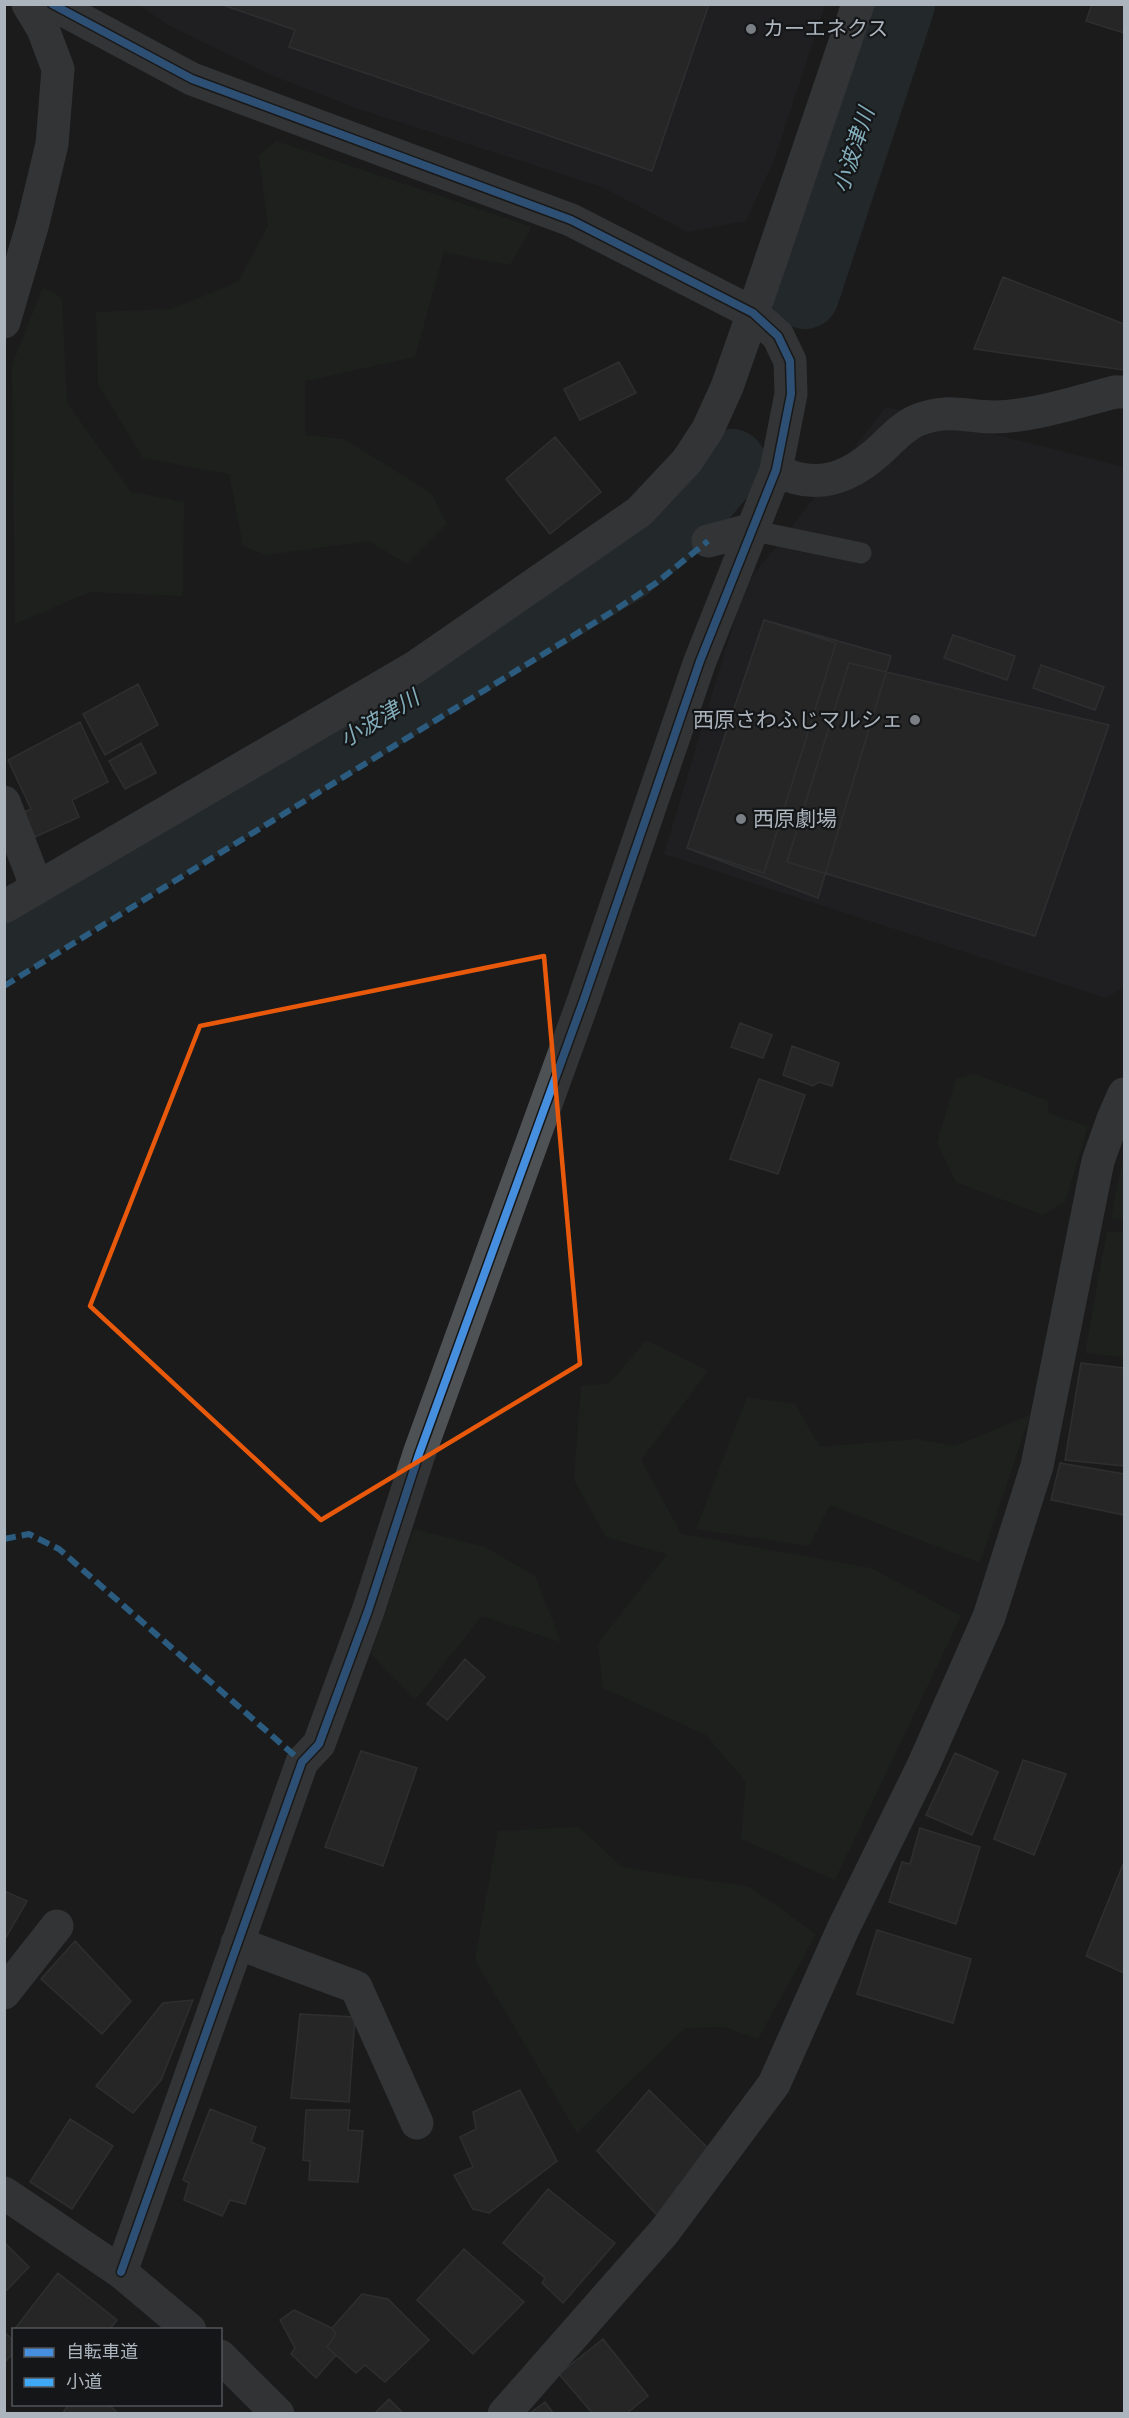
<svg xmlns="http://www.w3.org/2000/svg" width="1129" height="2418" font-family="Jost,'Noto Sans JP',sans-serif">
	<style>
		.built { fill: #252528 }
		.green { fill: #1f271f }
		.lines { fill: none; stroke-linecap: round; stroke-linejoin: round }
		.river { stroke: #2d3b3f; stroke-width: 68 }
		.building { fill: #333334; stroke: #444648; stroke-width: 1.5 }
		.service { stroke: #4f5255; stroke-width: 21 }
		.minor { stroke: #4f5255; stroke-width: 33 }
		.tertiary { stroke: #4f5255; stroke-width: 33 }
		.secondary { stroke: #4e5053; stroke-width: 33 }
		.quiet { stroke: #3fa9f5; stroke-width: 6; stroke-dasharray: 12 6; stroke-linecap: butt }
		.cycleway-casing { stroke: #151618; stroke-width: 11 }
		.cycleway { stroke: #468fdf; stroke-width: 8 }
		.marked { fill: none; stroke: #e8590c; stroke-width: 4.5; stroke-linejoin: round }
		.poi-dot { fill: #797f85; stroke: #151618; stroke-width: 2 }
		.labels { text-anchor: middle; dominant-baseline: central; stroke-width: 4.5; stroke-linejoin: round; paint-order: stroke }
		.poi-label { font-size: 21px; fill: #acb5bd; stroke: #151618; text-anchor: start }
		.water-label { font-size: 22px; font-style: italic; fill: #82acb9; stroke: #151618 }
	</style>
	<rect width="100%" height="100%" fill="#1b1b1c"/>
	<path class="built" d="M139,5H825L774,160L746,221L688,232L602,187L356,108L271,75L168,25Z
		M886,407L1124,467V987L1106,998L664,854L745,586Z"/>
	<path class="green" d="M276,141L532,227L510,265L444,252L415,357L305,381V435L344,439L431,493L447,524L407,564L369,541L267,555L243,546L229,474L143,458L98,384L96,312L171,309L238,282L268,226L259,155Z
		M43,287L62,298L67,403L131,492L184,502L183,596L90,592L15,624L12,365Z
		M974,1074L1047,1100L1049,1114L1088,1126L1065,1202L1043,1215L956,1182L937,1143L956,1079Z
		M1124,1153V1220L1111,1218Z
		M1107,1231L1124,1233V1357L1085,1353Z
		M646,1340L708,1371L641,1460L681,1534L871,1568L961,1616L835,1880L741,1839L746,1782L706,1735L603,1688L598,1644L667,1554L606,1537L574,1480L581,1386L610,1383Z
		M747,1397L795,1404L820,1447L916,1439L955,1446L1030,1415L980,1563L830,1505L809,1546L696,1529Z
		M414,1529L485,1547L535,1576L561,1642L482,1616L415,1700L371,1654Z
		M579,1827L622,1867L750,1887L816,1934L758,2039L724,2027L685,2028L577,2133L475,1960L498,1831Z"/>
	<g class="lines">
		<path class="river" d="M805,295L901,4
			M4,945L626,568L685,518L732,463"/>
	</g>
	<path class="building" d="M220,4H709L652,171L289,47L295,30Z
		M1092,4H1124V33L1086,21Z
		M1003,277L1124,324V370L974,349Z
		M619,362L636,393L580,420L564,389Z
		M555,437L601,492L550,534L506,479Z
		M764,620L836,643L764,873L687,848Z
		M764,620L891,656L818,898L687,848Z
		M953,635L1015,656L1007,680L944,658Z
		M849,663L1109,725L1035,936L787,862Z
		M1041,665L1104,687L1095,710L1033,688Z
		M138,684L158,725L105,755L83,714Z
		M80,722L108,782L72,800L79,817L35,837L24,812L31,809L8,760Z
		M141,743L156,773L125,789L109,761Z
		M740,1023L772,1035L763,1058L731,1047Z
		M792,1046L839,1063L832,1086L819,1082L813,1086L783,1075Z
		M759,1079L805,1095L778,1174L730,1159Z
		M1081,1363L1124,1368V1466L1065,1460Z
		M1060,1463L1124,1474V1515L1051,1500Z
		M465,1659L485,1677L447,1720L427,1704Z
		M361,1751L417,1768L383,1866L325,1847Z
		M955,1753L998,1772L972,1835L926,1815Z
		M1023,1760L1066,1774L1034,1855L994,1839Z
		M920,1828L980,1847L956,1924L889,1902L902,1862L910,1864Z
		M1124,1862V1973L1086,1956Z
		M4,1891L27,1901L4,1941Z
		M877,1930L971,1959L953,2023L857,1994Z
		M75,1941L131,2001L102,2034L41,1979Z
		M193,2000L161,2080L133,2113L96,2086L163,2003Z
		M300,2014L355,2017L349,2102L291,2098Z
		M520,2090L557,2161L489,2213L473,2209L454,2175L473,2167L460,2137L476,2129L473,2112Z
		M649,2090L710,2150L657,2215L597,2151Z
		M210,2109L256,2127L251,2142L265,2148L245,2204L230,2200L222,2216L184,2200L189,2183L183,2180Z
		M306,2110H350L348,2130L363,2131L358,2182L309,2180L310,2161L303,2160Z
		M70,2119L113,2146L72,2209L30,2182Z
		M548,2189L615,2243L563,2303L542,2283L545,2278L503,2243Z
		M4,2242L29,2267L4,2293Z
		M464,2249L524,2302L473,2354L417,2300Z
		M58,2273L117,2320L109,2330H14Z
		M362,2294L388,2299L429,2340L385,2382L365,2365L356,2373L327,2347L336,2334L332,2328Z
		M294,2310L332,2328L336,2334L327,2347L336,2355L316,2378L291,2354L295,2348L280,2320Z
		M4,2332L14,2341V2352L4,2363Z
		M603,2339L648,2396L626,2414H593L559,2374Z
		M389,2399L404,2414H374Z
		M545,2402L554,2414H529Z
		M69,2404H108L119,2414H62Z"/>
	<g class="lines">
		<path class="service" d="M750,530L861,553"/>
		<path class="minor" d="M4,322L33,223L52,144L58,69L43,29L28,4
			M776,470C815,491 848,479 879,451C891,440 903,426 918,420C949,408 964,417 994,417C1035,416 1076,402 1115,392
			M708,541L750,530
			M4,802L37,888
			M4,907L415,667L639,512L687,461L708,429L727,387L753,313L778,336L790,361L791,394L776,470L700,661L584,999L419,1454L368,1611L319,1744L302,1762L121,2272
			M237,1943L356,1987L417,2123
			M4,1993L57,1926
			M504,2414L664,2232L774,2084L843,1929L923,1766L989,1617L1037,1466L1098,1161L1113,1119L1124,1094"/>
		<path class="tertiary" d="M52,4L192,79L571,220L753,313L858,4
			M1115,392H1124"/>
		<path class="secondary" d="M4,2193L121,2272L190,2330
			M220,2356L278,2414"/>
		<path class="quiet" d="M4,986L615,610L656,583L708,541
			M4,1539L29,1534L59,1549L302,1762"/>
		<g class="cycleway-casing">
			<path id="cycleway" d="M52,4L192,79L571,220L753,313L778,336L790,361L791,394L776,470L700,661L584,999L419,1454L368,1611L319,1744L302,1762L121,2272"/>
		</g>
		<use href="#cycleway" class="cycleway"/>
	</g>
	<path d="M0 0H1129V2418H0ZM544,956L580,1364L321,1520L90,1306L200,1026Z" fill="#1b1b1c" fill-opacity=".55" fill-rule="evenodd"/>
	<path class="marked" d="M544,956L580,1364L321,1520L90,1306L200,1026Z"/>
	<g class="poi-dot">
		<circle cx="751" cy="29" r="6"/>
		<circle cx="915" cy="720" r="6"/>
		<circle cx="741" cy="819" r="6"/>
	</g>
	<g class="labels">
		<g class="poi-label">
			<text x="763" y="29">カーエネクス</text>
			<text x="903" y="720" text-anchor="end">西原さわふじマルシェ</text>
			<text x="753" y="819">西原劇場</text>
		</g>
		<g class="water-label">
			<text transform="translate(853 150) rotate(-72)">小波津川</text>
			<text transform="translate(379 718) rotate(-31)">小波津川</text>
		</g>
	</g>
	<rect width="1129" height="2418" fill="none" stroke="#acb5bd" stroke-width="12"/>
	<rect x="12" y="2328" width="210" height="78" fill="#151618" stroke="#51565a" stroke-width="1.5"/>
	<rect x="24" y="2348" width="30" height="9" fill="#468fdf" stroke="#51565a" stroke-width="1.5"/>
	<text x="66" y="2358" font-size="18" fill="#acb5bd">自転車道</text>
	<rect x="24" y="2378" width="30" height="9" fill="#3fa9f5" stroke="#51565a" stroke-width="1.5"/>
	<text x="66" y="2388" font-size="18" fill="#acb5bd">小道</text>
</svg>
